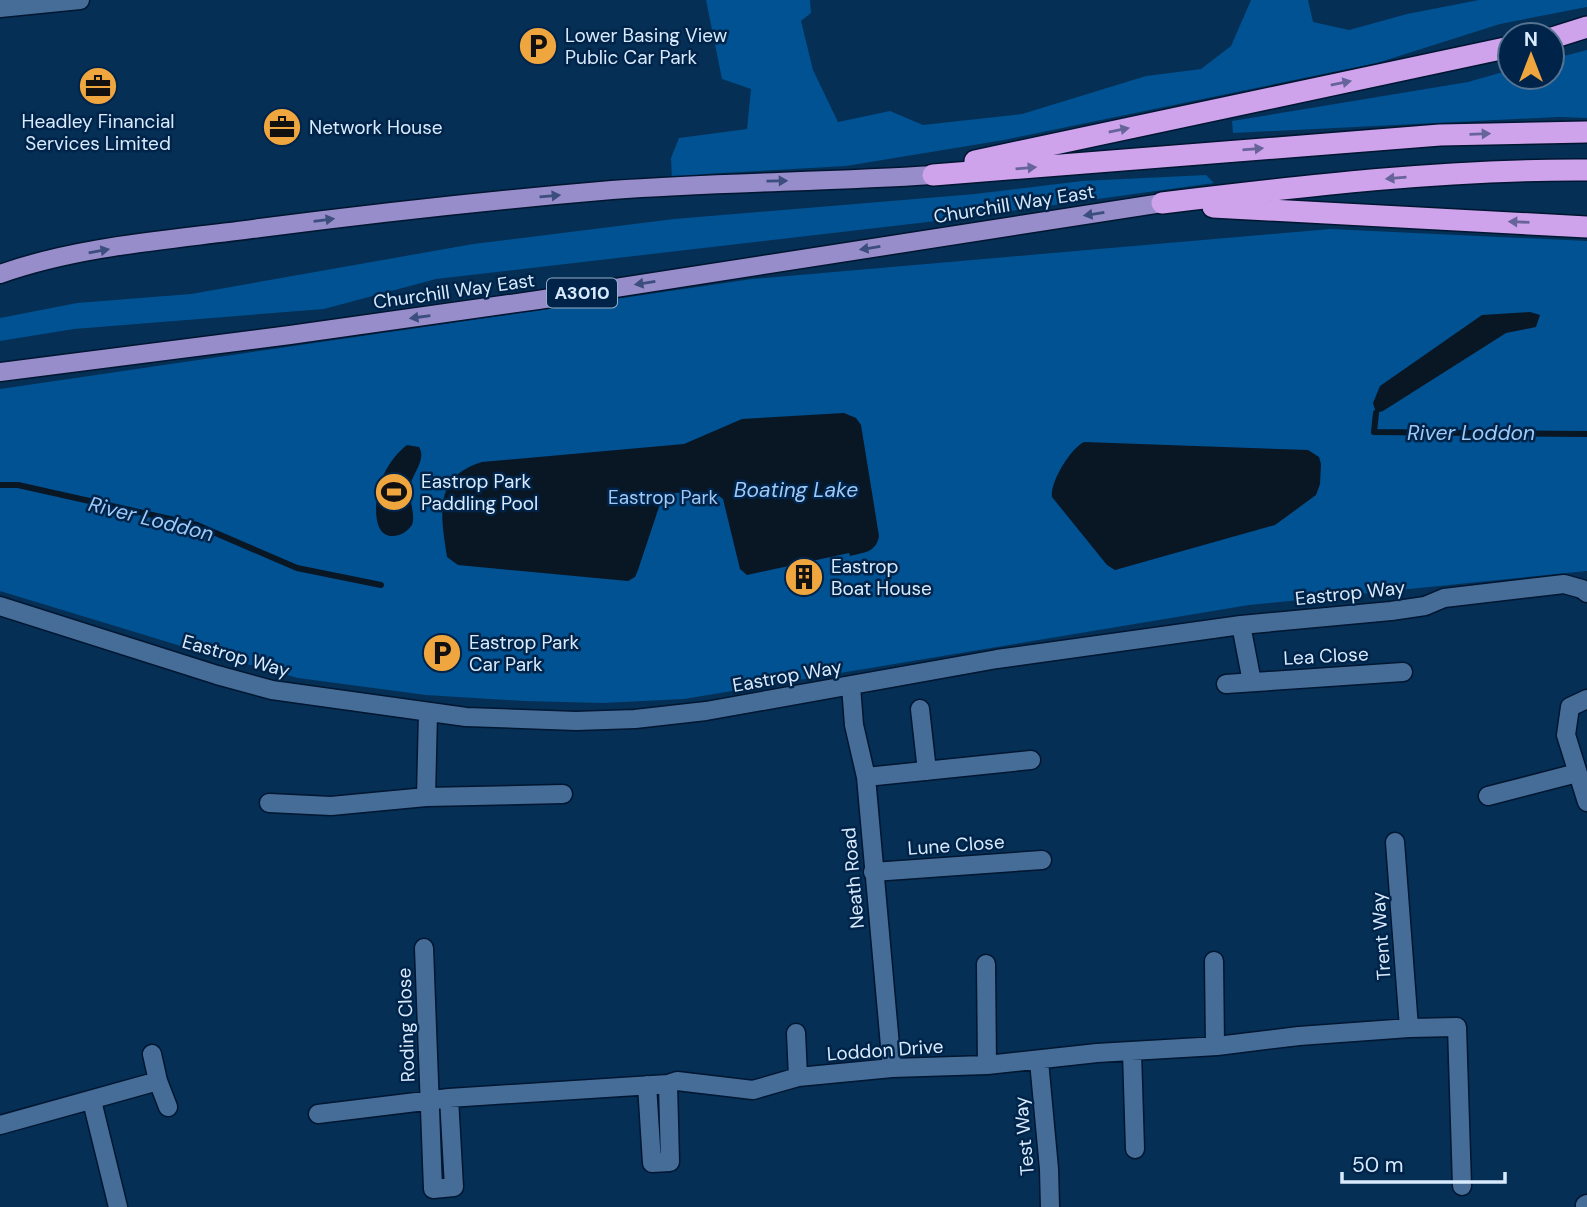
<svg xmlns="http://www.w3.org/2000/svg" width="1587" height="1207" font-family="'DM Sans',sans-serif">
	<style>
		.green { fill: #015292 }
		.water { fill: #091624 }
		.lines { fill: none; stroke-linecap: round; stroke-linejoin: round }
		.stream { stroke: #091624; stroke-width: 6 }
		.minor-casing { stroke: #001631; stroke-width: 21 }
		.major-casing { stroke: #001631; stroke-width: 21 }
		.highway-casing { stroke: #001631; stroke-width: 24 }
		.minor { stroke: #456d97; stroke-width: 18 }
		.major { stroke: #978dca; stroke-width: 18 }
		.highway { stroke: #cea3ec; stroke-width: 21 }
		.oneway { fill: #67649a }
		.oneway2 { fill: #3c4e7d }
		.labels { text-anchor: middle; dominant-baseline: central; stroke-width: 5; stroke-linejoin: round; paint-order: stroke }
		.shield { fill: #002449; stroke: #97afc7; stroke-width: 2 }
		.shield-label { font-size: 18px; font-weight: bold; fill: #d8eafd }
		.poi-label { font-size: 19px; fill: #d8eafd; stroke: #002449; text-anchor: start }
		.street-label { font-size: 19px; fill: #d8eafd; stroke: #002449 }
		.park-label { font-size: 19px; fill: #9ec8f7; stroke: #002449 }
		.water-label { font-size: 21px; font-style: italic; fill: #9ec9f7; stroke: #002449 }
	</style>
	<rect width="100%" height="100%" fill="#052f54"/>
	<path class="green" d="M706,0H810L811,13L801,21L813,70L838,122L890,111L923,125L1022,114L1146,76L1201,69L1231,46L1251,0H1308L1313,22L1349,30L1407,14L1479,0H1587V7L1500,24L1377,63L1004,140L846,166L705,174L672,182L671,158L679,138L747,129L751,89L722,79Z
		M1587,50V118L1559,117L1233,133L1232,121L1468,82L1510,70V77H1552V59Z
		M1206,175L1214,183L945,220L436,279L324,309L74,329L0,341V318L77,303L191,294L473,244L674,219L975,194L1082,181Z
		M1330,229L1587,241V571L1249,605L684,699L603,703L524,701L426,695L298,678L184,647L0,591V389L752,279Z"/>
	<path class="water" d="M1530,312L1540,315L1536,327L1506,333L1383,411L1376,413L1373,403L1380,386L1482,315Z
		M844,413L856,418L861,425L879,536C876,553 864,552 850,556L849,553L747,575L740,569L723,499L714,492L671,493L662,498L638,570L635,577L628,581L458,565L447,557C441,516 432,477 482,462L684,444L742,419Z
		M1084,442L1308,450L1319,457L1321,464L1320,484L1316,495L1275,525L1115,570L1107,565L1052,497C1050,482 1070,449 1084,442Z
		M407,445L419,447C427,460 412,473 410,487C408,498 416,514 412,525C409,529 405,533 399,535C369,544 375,496 381,480C387,467 395,454 407,445Z"/>
	<g class="lines">
		<path class="stream" d="M1376,413L1374,432L1587,434
			M0,485H18L197,525L297,568L381,585"/>
		<g class="minor-casing">
			<path id="minor" d="M0,8L80,0
				M0,606L217,675L272,690L466,717L576,721L635,719L706,711L997,659L1241,625L1391,611L1425,606L1444,598L1564,584L1582,589L1587,593
				M1241,625L1252,682
				M1226,684L1403,672
				M851,686L854,725L866,777L892,1068
				M1587,699L1570,707L1566,735L1587,802
				M920,709L927,771
				M866,777L1031,760
				M1488,796L1577,773
				M426,797L428,713
				M269,803L331,806L426,797L563,794
				M1395,842L1409,1028
				M873,872L1042,860
				M424,948L433,1189L454,1187L449,1098
				M1214,961L1215,1046
				M986,964L987,1065
				M796,1033L798,1077
				M1132,1052L1135,1149
				M152,1054L158,1081L168,1107
				M1039,1061L1049,1169L1050,1207
				M647,1085L652,1163L670,1162L668,1084
				M92,1101L118,1207
				M318,1114L449,1098L668,1084L677,1081L753,1090L798,1077L892,1068L987,1065L1097,1053L1217,1046L1299,1036L1409,1028L1457,1027L1462,1186
				M0,1125L158,1081
				M1585,1205L1587,1204"/>
		</g>
		<g class="major-casing">
			<path id="major" d="M0,274C82,245 173,240 260,228C377,213 494,200 612,190C719,182 826,182 933,175
				M0,372L290,335L538,300L1162,203"/>
		</g>
		<g class="highway-casing">
			<path id="highway" d="M1552,38L1587,27
				M975,161L1510,47
				M933,175L1440,135L1587,132
				M1162,203C1303,186 1445,169 1587,170
				M1213,207L1587,227"/>
		</g>
		<use href="#minor" class="minor"/>
		<use href="#major" class="major"/>
		<use href="#highway" class="highway"/>
	</g>
	<defs><path id="oneway-solid" d="M-6-.8H1V-3.2L6.5 0L1 3.2V.8H-6Z" transform="scale(1.75)"/></defs>
	<g class="oneway">
		<use href="#oneway-solid" transform="translate(1341 83) rotate(-12)"/>
		<use href="#oneway-solid" transform="translate(1119 130) rotate(-12)"/>
		<use href="#oneway-solid" transform="translate(1480 134) rotate(-2)"/>
		<use href="#oneway-solid" transform="translate(1253 149) rotate(-5)"/>
		<use href="#oneway-solid" transform="translate(1026 168) rotate(-5)"/>
		<use href="#oneway-solid" transform="translate(1396 178) rotate(175)"/>
		<use href="#oneway-solid" transform="translate(1519 222) rotate(-178)"/>
	</g>
	<g class="oneway2">
		<use href="#oneway-solid" transform="translate(777 181) rotate(-1)"/>
		<use href="#oneway-solid" transform="translate(550 196) rotate(-5)"/>
		<use href="#oneway-solid" transform="translate(1094 214) rotate(171)"/>
		<use href="#oneway-solid" transform="translate(324 220) rotate(-7)"/>
		<use href="#oneway-solid" transform="translate(870 248) rotate(171)"/>
		<use href="#oneway-solid" transform="translate(99 251) rotate(-10)"/>
		<use href="#oneway-solid" transform="translate(645 283) rotate(171)"/>
		<use href="#oneway-solid" transform="translate(420 317) rotate(172)"/>
	</g>
	<defs>
		<g id="parking-disc" transform="scale(2.0125)"><circle r="9.5" fill="#f0a63f" stroke="#002449"/><path d="M-3.5-5.5H1a3.5 3.5 0 0 1 0 7H-1V5.5H-3.5ZM-1-3.4V-.6H.8a1.4 1.4 0 0 0 0-2.8Z" fill="#111"/></g>
		<g id="office-disc" transform="scale(2.0125)"><circle r="9.5" fill="#f0a63f" stroke="#002449"/><path d="M-6-3h4V-5.5h4V-3h4V5H-6ZM-1-4.5V-3h2v-1.5ZM-6 0V1H6V0Z" fill="#111"/></g>
		<g id="stadium-disc" transform="scale(2.0125)"><circle r="9.5" fill="#f0a63f" stroke="#002449"/><path d="M0-5a6.5 5 0 1 0 0 10a6.5 5 0 1 0 0-10ZM-3.5-1.8h7v3.6h-7Z" fill="#111"/></g>
		<g id="building-disc" transform="scale(2.0125)"><circle r="9.5" fill="#f0a63f" stroke="#002449"/><path d="M-4-6H4V6H1V3H-1V6H-4ZM-2.5-4.3h1.7v1.8h-1.7ZM.8-4.3h1.7v1.8H.8ZM-2.5-1h1.7V.8h-1.7ZM.8-1h1.7V.8H.8Z" fill="#111"/></g>
	</defs>
	<g fill-rule="evenodd">
		<use href="#parking-disc" x="538" y="46"/>
		<use href="#office-disc" x="98" y="86"/>
		<use href="#office-disc" x="282" y="127"/>
		<use href="#stadium-disc" x="394" y="492"/>
		<use href="#building-disc" x="804" y="577"/>
		<use href="#parking-disc" x="442" y="653"/>
	</g>
	<g class="labels">
		<rect class="shield" x="547" y="278.5" width="70" height="29" rx="5"/>
		<g class="shield-label">
			<text x="582" y="293">A3010</text>
		</g>
		<g class="poi-label">
			<text x="565" y="35">Lower Basing View<tspan x="565" dy="22">Public Car Park</tspan></text>
			<text x="98" y="121" text-anchor="middle">Headley Financial<tspan x="98" dy="22">Services Limited</tspan></text>
			<text x="309" y="127">Network House</text>
			<text x="421" y="481">Eastrop Park<tspan x="421" dy="22">Paddling Pool</tspan></text>
			<text x="831" y="566">Eastrop<tspan x="831" dy="22">Boat House</tspan></text>
			<text x="469" y="642">Eastrop Park<tspan x="469" dy="22">Car Park</tspan></text>
		</g>
		<g class="street-label">
			<text transform="translate(1014 204) rotate(-9)">Churchill Way East</text>
			<text transform="translate(454 291) rotate(-8)">Churchill Way East</text>
			<text transform="translate(1350 593) rotate(-6)">Eastrop Way</text>
			<text transform="translate(236 656) rotate(16)">Eastrop Way</text>
			<text transform="translate(1326 656) rotate(-3)">Lea Close</text>
			<text transform="translate(787 676) rotate(-10)">Eastrop Way</text>
			<text transform="translate(956 845) rotate(-4)">Lune Close</text>
			<text transform="translate(853 878) rotate(-95)">Neath Road</text>
			<text transform="translate(1381 936) rotate(-94)">Trent Way</text>
			<text transform="translate(406 1025) rotate(-92)">Roding Close</text>
			<text transform="translate(885 1050) rotate(-4)">Loddon Drive</text>
			<text transform="translate(1024 1136) rotate(-95)">Test Way</text>
		</g>
		<g class="park-label">
			<text x="663" y="497">Eastrop Park</text>
		</g>
		<g class="water-label">
			<text x="1471" y="433">River Loddon</text>
			<text x="796" y="490">Boating Lake</text>
			<text transform="translate(151 519) rotate(14)">River Loddon</text>
		</g>
	</g>
	<g transform="translate(1531 56)"><circle r="33" fill="#002449" stroke="#567391" stroke-width="2"/>
	<path d="M0-5L12 26L0 18L-12 26Z" fill="#f0a63f"/>
	<text y="-10" font-size="19" font-weight="bold" text-anchor="middle" fill="#d8eafd">N</text>
	</g>
	<path d="M1342 1172v10h163v-10" fill="none" stroke="#d8eafd" stroke-width="3.5"/>
	<text x="1352" y="1172" font-size="21" fill="#d8eafd" stroke="#002449" stroke-width="5" paint-order="stroke">50 m</text>
</svg>
